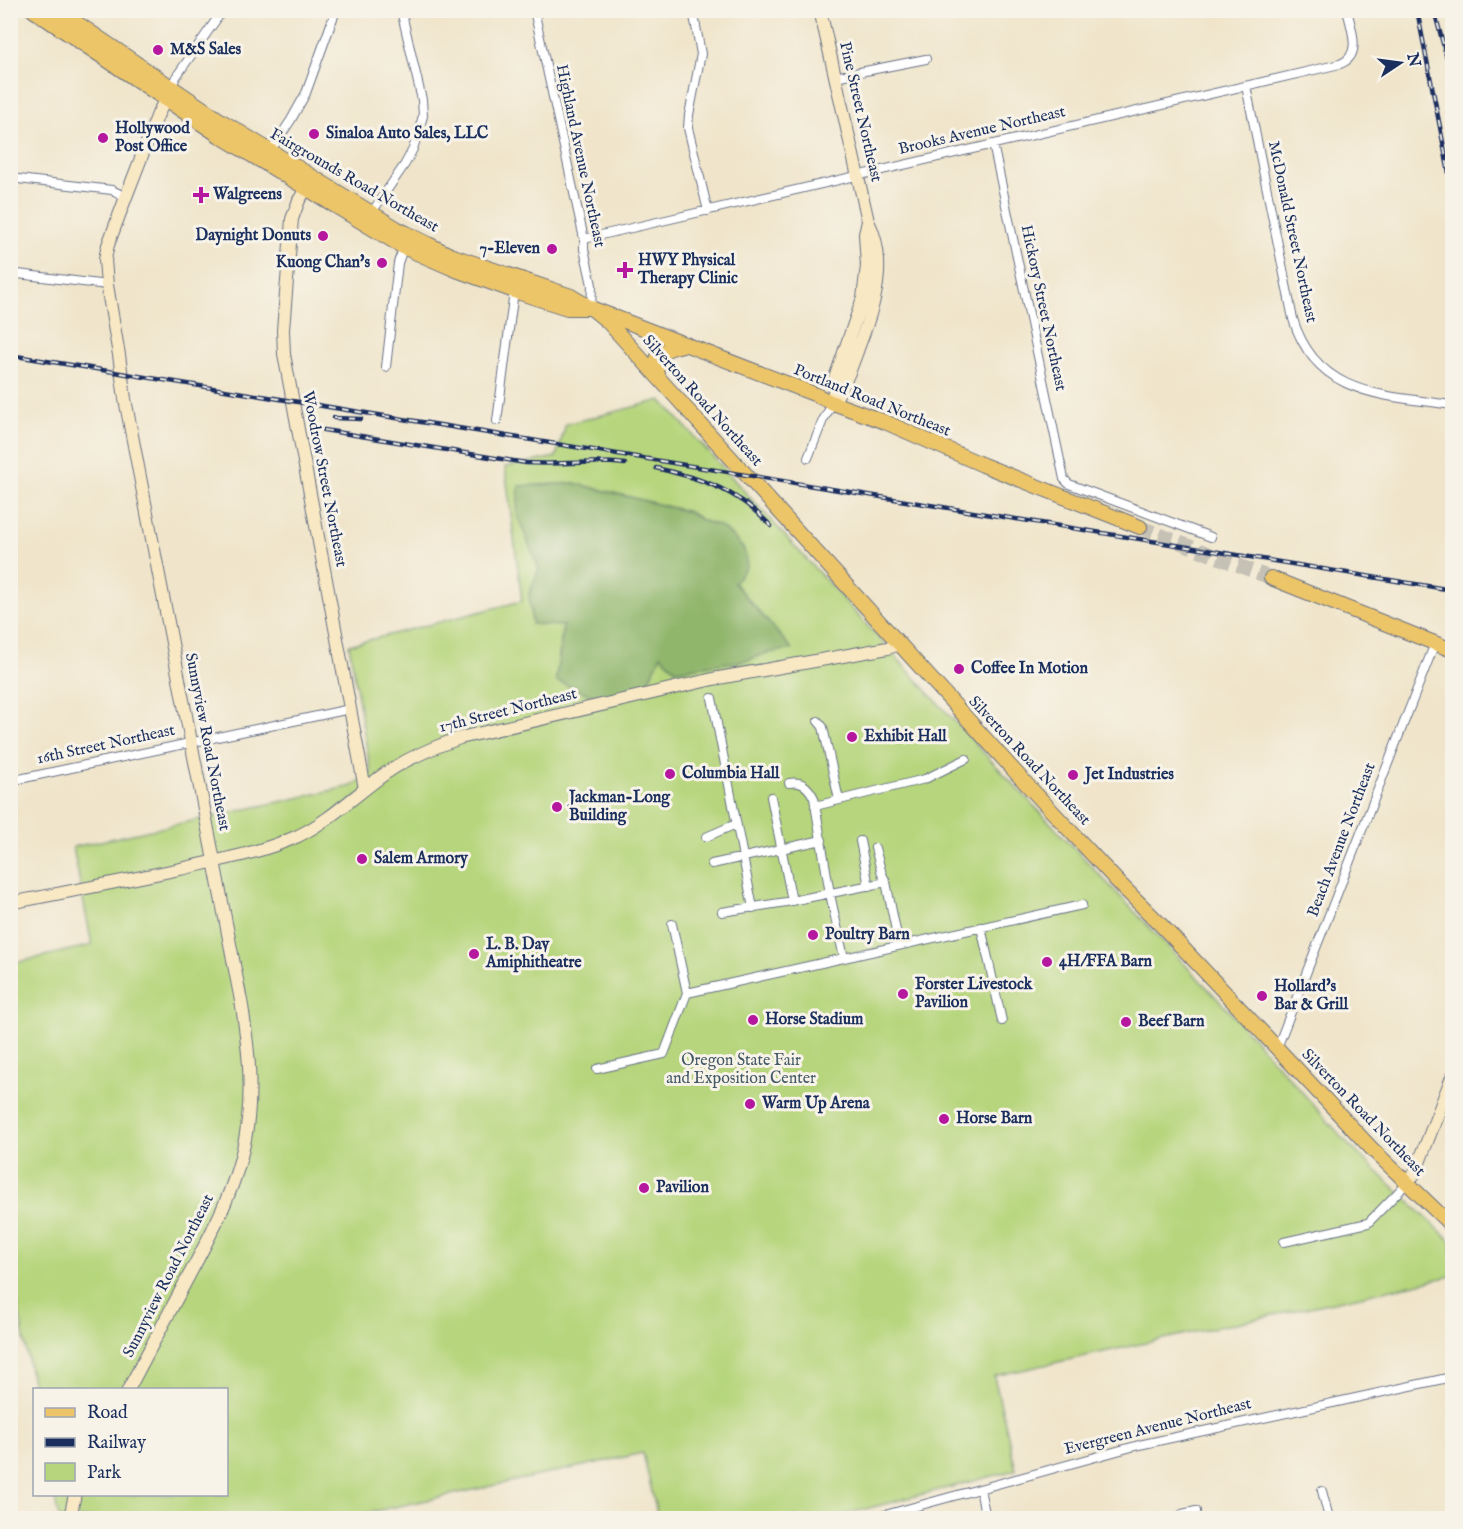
<svg xmlns="http://www.w3.org/2000/svg" width="1463" height="1529" font-family="'IM FELL English',serif">
	<style>
		.green { fill: #b6d57c; stroke: #68826d; stroke-width: 1.5; fill-rule: evenodd }
		.forest { fill: #90b66c; stroke: #567265; stroke-width: 1.5 }
		.lines { fill: none; stroke-linecap: round; stroke-linejoin: round }
		.primary-tunnel { stroke: #c5c1b5; stroke-width: 14; stroke-dasharray: 14 7; stroke-linecap: butt }
		.street-casing { stroke: #666f84; stroke-width: 10 }
		.secondary-casing { stroke: #666f84; stroke-width: 14 }
		.primary-casing { stroke: #666f84; stroke-width: 16 }
		.street { stroke: #fff; stroke-width: 8 }
		.secondary { stroke: #f8e8c3; stroke-width: 12 }
		.primary { stroke: #edc569; stroke-width: 14 }
		.rail-casing { stroke: #1b2f5e; stroke-width: 4.5 }
		.rail { stroke: #f7f3e8; stroke-width: 2; stroke-dasharray: 7; stroke-linecap: butt }
		.poi-dot { fill: #b5179e; stroke: #f7f3e8; stroke-width: 2 }
		.labels { text-anchor: middle; dominant-baseline: central; stroke-width: 6; stroke-linejoin: round; paint-order: stroke }
		.poi-label { font-size: 16px; font-weight: bold; fill: #1b2f5e; stroke: #f7f3e8; text-anchor: start }
		.street-label { font-size: 16px; fill: #1b2f5e; stroke: #f7f3e8 }
		.park-label { font-size: 16px; fill: #425866; stroke: #f7f3e8 }
	</style>
	<rect width="100%" height="100%" fill="#f7f3e8"/>
	<filter id="ink" filterUnits="userSpaceOnUse"><feTurbulence type="fractalNoise" baseFrequency=".0167" numOctaves="2"/><feDisplacementMap in="SourceGraphic" scale="12" xChannelSelector="R" yChannelSelector="G"/><feConvolveMatrix kernelMatrix="1 2 1 2 8 2 1 2 1" color-interpolation-filters="sRGB"/></filter>
	<filter id="wash" filterUnits="userSpaceOnUse"><feTurbulence type="fractalNoise" baseFrequency=".008" numOctaves="4" result="noise"/><feDisplacementMap in="SourceGraphic" scale="24" xChannelSelector="R" yChannelSelector="G"/><feGaussianBlur stdDeviation="1.35" result="paint"/><feColorMatrix in="noise" values="0 0 0 0 0 0 0 0 0 0 0 0 0 0 0 0 0 1.4 0 .05"/><feComposite in="paint" operator="in"/></filter>
	<g filter="url(#wash)">
		<rect width="100%" height="100%" fill="#f0e5cb"/>
		<path class="green" d="M661,400L981,750L1232,1014L1350,1146L1452,1242V1276L994,1376L1016,1470L831,1518H658L643,1453L344,1518H59L54,1495L226,1494V1390H34V1393L11,1267L10,964L92,945L73,847L352,786L371,773L349,645L522,601L505,467L556,457L566,424ZM574,483L689,512L703,521L720,526L734,583L763,654L749,660L661,654L556,680L563,625L529,594Z"/>
		<path class="forest" d="M574,483L689,512L703,521L720,526L734,538L744,549L747,566L734,583L792,649L763,654L749,660L676,670L661,655L645,688L595,697L556,681L563,626L532,624L529,594L539,569L517,515L519,486Z"/>
	</g>
	<g filter="url(#ink)">
		<g class="lines">
			<path class="primary-tunnel" d="M1140,527L1271,578"/>
			<g class="street-casing">
				<path id="street" d="M534,10L584,239V249L592,285L591,308
					M693,10L701,54L689,115L688,128L708,211
					M835,77L926,59
					M1246,86L1293,319C1317,397 1385,395 1452,405
					M171,88L176,77L223,10
					M993,144L1064,479L1069,484L1211,537
					M269,153L291,120L306,93L336,10
					M10,178L112,190L126,197
					M370,215L405,164L413,149L423,116L422,100L401,10
					M584,239L1340,64C1363,56 1351,28 1347,10
					M10,273L107,285
					M386,367L398,263L405,243
					M497,421L514,291
					M808,458L823,420L833,403
					M712,698L753,908
					M818,721L823,727L839,800
					M10,781L350,709
					M789,783C802,781 808,786 814,798L830,894L844,958
					M771,797L792,901
					M815,806L925,779L966,759
					M706,837L736,824
					M860,841L869,886
					M875,848L882,874L886,882
					M712,864L822,840
					M722,912L786,902L886,882L899,945
					M981,927L1002,1021
					M687,993L1082,905
					M1277,1048L1435,643
					M597,1069L664,1054L687,993L672,924
					M1284,1242L1368,1223L1407,1183
					M980,1489L986,1518
					M1322,1491L1329,1518
					M874,1518L1139,1445L1452,1377
					M1183,1518L1182,1514L1196,1511"/>
			</g>
			<g class="secondary-casing">
				<path id="secondary" d="M820,10L868,221C888,261 875,304 860,343C852,366 846,382 833,403
					M311,182L299,200L292,219L283,330L284,354L365,789
					M833,402L835,378L863,298L867,266L865,234L868,221
					M10,903C67,892 123,881 180,869C220,860 260,853 298,836C331,820 356,794 386,773C409,757 434,747 460,738L713,679L888,648L899,644
					M1407,1183L1415,1173L1452,1077
					M128,1390C148,1353 167,1317 186,1281C214,1229 242,1178 248,1119C252,1079 248,1046 242,1006L125,399L119,355L107,285L105,259L108,245L126,197L158,114L169,92
					M70,1518L75,1494"/>
			</g>
			<g class="primary-casing">
				<path id="primary" d="M33,10L220,136L403,247L456,270L514,291L567,308H591L814,394L833,403L885,422L983,465L1140,527
					M58,10L220,120L398,229L450,255L571,296L591,308L607,321L1019,776L1119,883L1163,927L1371,1148L1452,1226
					M659,378C650,352 664,349 686,344
					M1271,578L1452,650"/>
			</g>
			<use href="#street" class="street"/>
			<use href="#secondary" class="secondary"/>
			<use href="#primary" class="primary"/>
			<g class="rail-casing">
				<path id="rail" d="M1417,10L1451,183
					M1434,10L1452,77
					M10,355L1452,590
					M334,418L361,419
					M324,430L526,463C559,465 592,460 625,464
					M656,468C685,475 714,482 739,499C751,506 761,516 771,526"/>
			</g>
			<use href="#rail" class="rail"/>
		</g>
	</g>
	<g class="poi-dot">
		<circle cx="158" cy="50" r="6"/>
		<circle cx="314" cy="134" r="6"/>
		<circle cx="103" cy="138" r="6"/>
		<path d="M198 186h6v6h6v6h-6v6h-6v-6h-6v-6h6z"/>
		<circle cx="323" cy="236" r="6"/>
		<circle cx="552" cy="249" r="6"/>
		<circle cx="382" cy="263" r="6"/>
		<path d="M622 261h6v6h6v6h-6v6h-6v-6h-6v-6h6z"/>
		<circle cx="959" cy="669" r="6"/>
		<circle cx="852" cy="737" r="6"/>
		<circle cx="670" cy="774" r="6"/>
		<circle cx="1073" cy="775" r="6"/>
		<circle cx="557" cy="807" r="6"/>
		<circle cx="362" cy="859" r="6"/>
		<circle cx="813" cy="935" r="6"/>
		<circle cx="474" cy="954" r="6"/>
		<circle cx="1047" cy="962" r="6"/>
		<circle cx="903" cy="994" r="6"/>
		<circle cx="1262" cy="996" r="6"/>
		<circle cx="753" cy="1020" r="6"/>
		<circle cx="1126" cy="1022" r="6"/>
		<circle cx="750" cy="1104" r="6"/>
		<circle cx="944" cy="1119" r="6"/>
		<circle cx="644" cy="1188" r="6"/>
	</g>
	<g class="labels">
		<g class="poi-label">
			<text x="170" y="50">M&amp;S Sales</text>
			<text x="115" y="129">Hollywood<tspan x="115" dy="18">Post Office</tspan></text>
			<text x="326" y="134">Sinaloa Auto Sales, LLC</text>
			<text x="213" y="195">Walgreens</text>
			<text x="311" y="236" text-anchor="end">Daynight Donuts</text>
			<text x="540" y="249" text-anchor="end">7-Eleven</text>
			<text x="638" y="261">HWY Physical<tspan x="638" dy="18">Therapy Clinic</tspan></text>
			<text x="370" y="263" text-anchor="end">Kuong Chan's</text>
			<text x="971" y="669">Coffee In Motion</text>
			<text x="864" y="737">Exhibit Hall</text>
			<text x="682" y="774">Columbia Hall</text>
			<text x="1085" y="775">Jet Industries</text>
			<text x="569" y="798">Jackman-Long<tspan x="569" dy="18">Building</tspan></text>
			<text x="374" y="859">Salem Armory</text>
			<text x="825" y="935">Poultry Barn</text>
			<text x="486" y="945">L. B. Day<tspan x="486" dy="18">Amiphitheatre</tspan></text>
			<text x="1059" y="962">4H/FFA Barn</text>
			<text x="915" y="985">Forster Livestock<tspan x="915" dy="18">Pavilion</tspan></text>
			<text x="1274" y="987">Hollard's<tspan x="1274" dy="18">Bar &amp; Grill</tspan></text>
			<text x="765" y="1020">Horse Stadium</text>
			<text x="1138" y="1022">Beef Barn</text>
			<text x="762" y="1104">Warm Up Arena</text>
			<text x="956" y="1119">Horse Barn</text>
			<text x="656" y="1188">Pavilion</text>
		</g>
		<g class="street-label">
			<text transform="translate(860 112) rotate(77)">Pine Street Northeast</text>
			<text transform="translate(982 131) rotate(-13)">Brooks Avenue Northeast</text>
			<text transform="translate(580 156) rotate(78)">Highland Avenue Northeast</text>
			<text transform="translate(354 181) rotate(30)">Fairgrounds Road Northeast</text>
			<text transform="translate(1292 232) rotate(78)">McDonald Street Northeast</text>
			<text transform="translate(1043 308) rotate(78)">Hickory Street Northeast</text>
			<text transform="translate(702 401) rotate(48)">Silverton Road Northeast</text>
			<text transform="translate(872 401) rotate(22)">Portland Road Northeast</text>
			<text transform="translate(324 479) rotate(79)">Woodrow Street Northeast</text>
			<text transform="translate(508 711) rotate(-14)">17th Street Northeast</text>
			<text transform="translate(207 742) rotate(79)">Sunnyview Road Northeast</text>
			<text transform="translate(106 745) rotate(-12)">16th Street Northeast</text>
			<text transform="translate(1029 761) rotate(47)">Silverton Road Northeast</text>
			<text transform="translate(1342 840) rotate(-69)">Beach Avenue Northeast</text>
			<text transform="translate(1363 1113) rotate(46)">Silverton Road Northeast</text>
			<text transform="translate(169 1276) rotate(-63)">Sunnyview Road Northeast</text>
			<text transform="translate(1158 1427) rotate(-14)">Evergreen Avenue Northeast</text>
		</g>
		<g class="park-label">
			<text x="741" y="1061">Oregon State Fair<tspan x="741" dy="18">and Exposition Center</tspan></text>
		</g>
	</g>
	<rect width="1463" height="1529" fill="none" stroke="#f7f3e8" stroke-width="36"/>
	<rect x="33" y="1388" width="195" height="108" fill="#f7f3e8" stroke="#9fa5b1" stroke-width="1.5"/>
	<rect x="45" y="1408" width="30" height="9" fill="#edc569" stroke="#9fa5b1" stroke-width="1.5"/>
	<text x="87" y="1418" font-size="18" fill="#1b2f5e">Road</text>
	<rect x="45" y="1438" width="30" height="9" fill="#1b2f5e" stroke="#9fa5b1" stroke-width="1.5"/>
	<text x="87" y="1448" font-size="18" fill="#1b2f5e">Railway</text>
	<rect x="45" y="1463" width="30" height="18" fill="#b6d57c" stroke="#9fa5b1" stroke-width="1.5"/>
	<text x="87" y="1478" font-size="18" fill="#1b2f5e">Park</text>
	<g transform="translate(1400 63) rotate(77)" stroke="#f7f3e8" stroke-width="4.5" paint-order="stroke">
	<path d="M0-4.5L10 22L0 15L-10 22Z" fill="#1b2f5e"/>
	<text y="-9" font-size="16" font-weight="bold" text-anchor="middle" fill="#1b2f5e">N</text>
	</g>
</svg>
